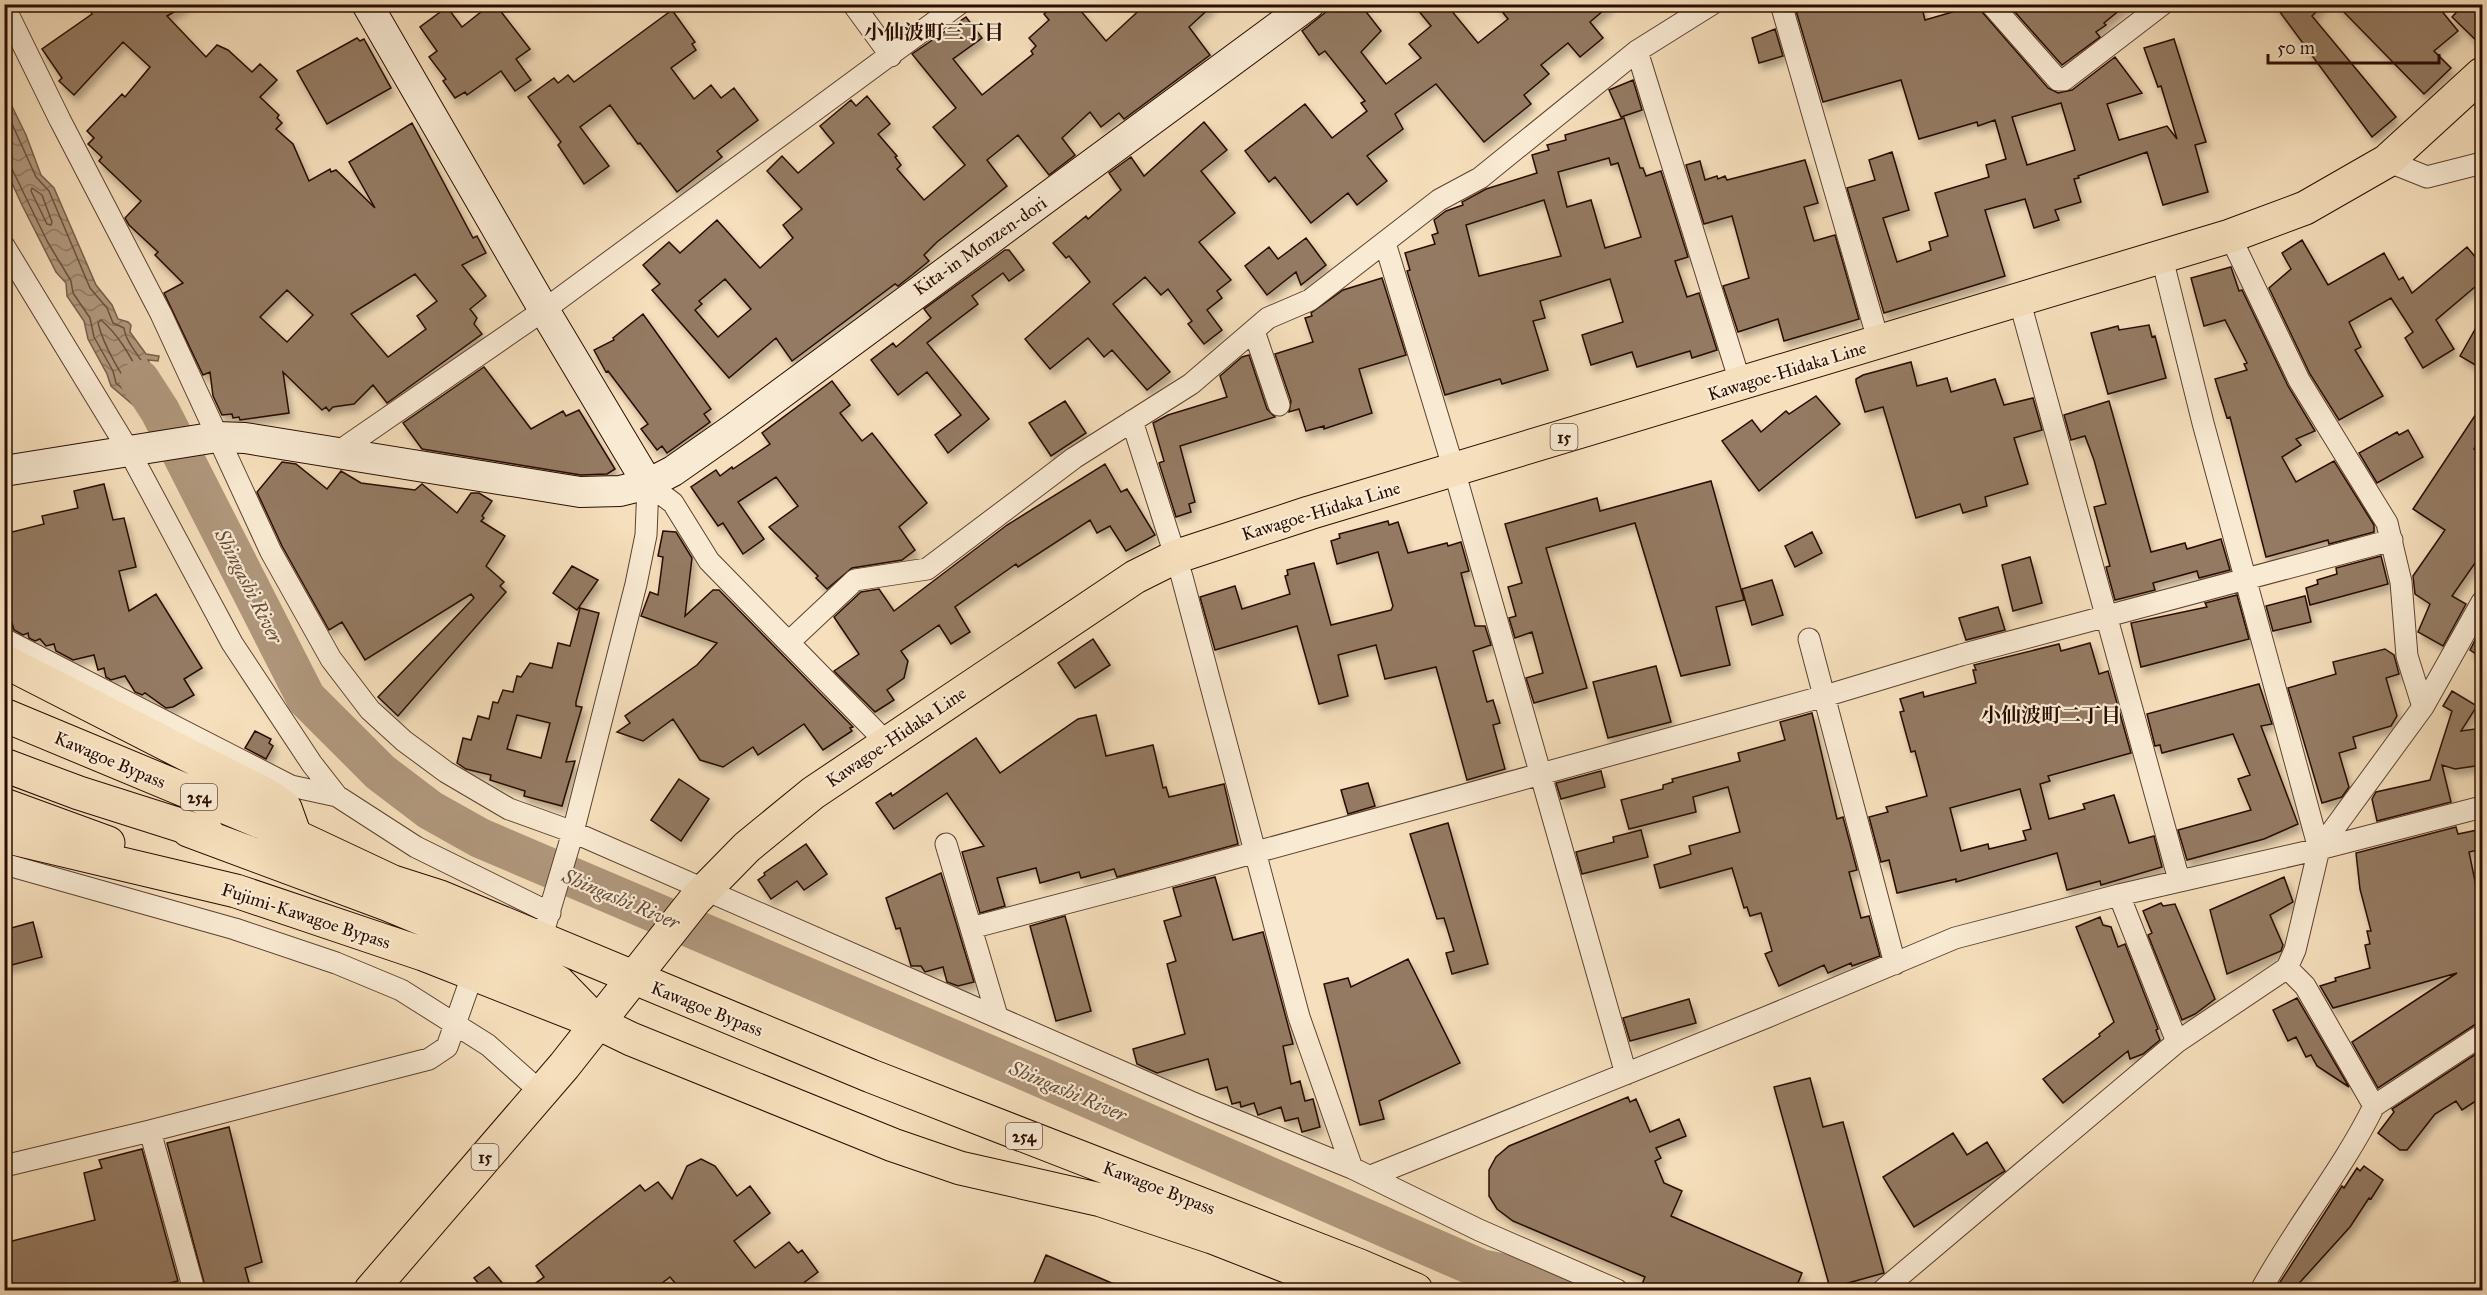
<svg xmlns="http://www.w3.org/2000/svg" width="2487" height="1295" font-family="'IM FELL Great Primer','Noto Serif JP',serif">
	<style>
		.water { fill: url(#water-waves); stroke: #7a5f4b; stroke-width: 1.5 }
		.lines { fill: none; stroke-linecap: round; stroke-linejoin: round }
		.shore { stroke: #6c523e; stroke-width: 1.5 }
		.river { stroke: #b0977c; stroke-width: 40 }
		.building { fill: #947a62; stroke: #290c01; stroke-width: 1.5; fill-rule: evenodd; filter: url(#shadow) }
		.street-casing { stroke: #5c4130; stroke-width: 23 }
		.secondary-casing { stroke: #290c01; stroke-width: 32 }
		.primary-casing { stroke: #290c01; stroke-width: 35 }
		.highway-casing { stroke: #290c01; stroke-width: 35 }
		.street { stroke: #f9ead3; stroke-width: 21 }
		.secondary { stroke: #f9ead3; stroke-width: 30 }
		.primary { stroke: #f6dfbc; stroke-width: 33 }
		.highway { stroke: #f6dfbc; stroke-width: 33 }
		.labels { text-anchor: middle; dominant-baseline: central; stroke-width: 4.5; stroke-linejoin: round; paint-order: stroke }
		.shield { fill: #f9ead3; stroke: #674f40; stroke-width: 1.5 }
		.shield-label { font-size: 16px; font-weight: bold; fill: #290c01 }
		.street-label { font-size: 18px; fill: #290c01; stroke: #f9ead3 }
		.neighbourhood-label { font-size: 20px; font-weight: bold; fill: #290c01; stroke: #f9ead3 }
		.water-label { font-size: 20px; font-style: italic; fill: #664b38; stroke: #f9ead3 }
	</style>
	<defs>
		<pattern id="water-waves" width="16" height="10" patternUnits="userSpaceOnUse" patternTransform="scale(1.5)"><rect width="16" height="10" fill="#b0977c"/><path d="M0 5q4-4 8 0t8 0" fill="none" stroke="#8f7a63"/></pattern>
		<filter id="shadow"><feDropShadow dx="3.5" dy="6" stdDeviation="3" flood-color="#0004"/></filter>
	</defs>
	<rect width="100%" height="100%" fill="#f6dfbc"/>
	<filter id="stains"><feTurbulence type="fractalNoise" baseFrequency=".00333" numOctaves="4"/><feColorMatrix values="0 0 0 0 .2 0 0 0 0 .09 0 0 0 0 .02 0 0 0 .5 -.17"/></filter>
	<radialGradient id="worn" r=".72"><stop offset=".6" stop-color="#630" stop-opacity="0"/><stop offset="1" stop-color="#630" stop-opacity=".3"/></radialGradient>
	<path class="water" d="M5,92L26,135L41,175L54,188L96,285L112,305L118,319L128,322L131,325L130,332L146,354L159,356L158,361L148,360L159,381L155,389L173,427L154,430L145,422L139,410L111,386L107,374L88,339L84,321L67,296L66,283L56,272L22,205L6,170L5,159Z"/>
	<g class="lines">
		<path class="shore" d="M4,106L36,177L49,191L90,288L107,308L113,323L124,328C126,345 145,361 151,378C152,383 149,387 149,392L163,419L162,423H155L143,406L116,383L113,371L94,337L90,318L73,293L71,281L47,241L12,169L4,166
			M32,188L42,195L52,222L51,225L47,224L31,191Z
			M101,320C120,336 131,358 143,380L139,391C124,387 102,340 98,323Z"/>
		<path class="river" d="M140,380L160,411L306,698L380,772L430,810L480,838L1036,1075L1481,1269L1554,1284L1568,1290"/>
	</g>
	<path class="building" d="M87,4H188L167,16L206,57L217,45L228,50L252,72L260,64L277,80L260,97L279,115L277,118L282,123L276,129L293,144L309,181L330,169L331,172L336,170L375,208L349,162L412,123L473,238L477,236L486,253L462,265L486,296L470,309L477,318L474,324L482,334L387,403L373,385L354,404L333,407L329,411L326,407L322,410L283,372L289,413L240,420L239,417L233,418L232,414L222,415L213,396L210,372L203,375L164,293L183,283L155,255L158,252L129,225L125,218L141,201L99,161L102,157L88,144L94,138L87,131L122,94L125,97L150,67L123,42L74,95L59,81L62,78L42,49L92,14ZM415,274L437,301L417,316L426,329L388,357L351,314ZM287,290L313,315L287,342L260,317Z
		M491,4H495L530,49L516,59L531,80L515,91L501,71L467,95L465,92L455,98L443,81L446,79L429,57L437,51L420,27L447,7L462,27Z
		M1055,4H1075L1106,41L1146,4H1214L1189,27L1210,55L1124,119L1119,113L1101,127L1090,112L1062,138L1075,155L1049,175L1018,135L987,160L1007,186L937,242L924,255L929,261L912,275L898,286L895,284L792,361L776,338L729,378L652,290L660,284L643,265L669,242L680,253L717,220L760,268L793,238L783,225L802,209L767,171L782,156L798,173L834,143L820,126L851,100L856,106L867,96L890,124L878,134L897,156L895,157L901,165L897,169L924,200L965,165L933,127L956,108L912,54L966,17L982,38L953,59L982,95L1033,54L1031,51L1036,46L1029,38L1049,20L1044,14ZM725,279L751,309L718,337L695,310L702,304L699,301Z
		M1336,4H1360L1381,31L1361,52L1386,84L1421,58L1409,44L1431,26L1413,4H1446L1478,43L1508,19L1496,4H1611L1590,22L1603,38L1580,57L1568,43L1541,65L1549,74L1524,95L1531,104L1484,142L1436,84L1395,114L1403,129L1367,156L1387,181L1357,205L1348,193L1311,223L1275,177L1269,182L1245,151L1305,104L1332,138L1367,111L1361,103L1365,101L1325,51L1319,55L1302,31Z
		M1794,4H1921L1925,20L1976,5L2048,88L2058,93L2072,90L2115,57L2142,93L2107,104L2119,140L2167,126L2177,139L2161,86L2158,87L2144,48L2174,39L2206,142L2195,145L2208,192L2163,205L2147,152L2078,176L2079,178L2074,179L2081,202L2055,210L2059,220L2034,228L2025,199L1985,210L2005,276L1884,313L1847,188L1875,180L1869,160L1892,152L1909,210L1883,218L1897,262L1931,250L1929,242L1948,236L1935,193L1989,177L1986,165L2006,159L1995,120L1978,126L1977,122L1919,139L1901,80L1823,102ZM2061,103L2075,150L2027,165L2012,117Z
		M2022,4H2127L2104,23L2106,25L2096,32L2100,37L2062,65L2014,11Z
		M2274,4H2324L2312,16L2396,117L2372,137Z
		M2336,4H2436L2458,31L2434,51L2451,68L2424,94Z
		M2464,4H2482V46L2452,17Z
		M672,10L695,42L692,44L696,50L671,68L694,99L711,85L721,98L734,88L758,120L717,151L722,157L677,192L640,143L638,144L610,105L580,127L609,166L584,184L558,145L561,142L528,97L554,78L558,83L568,75L574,82Z
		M1775,29L1783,56L1759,63L1752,38Z
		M357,38L360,41L364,39L391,88L327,124L297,71Z
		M1633,80L1642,110L1621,117L1609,90Z
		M1624,118L1640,168H1643L1646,176L1661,171L1688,257L1675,261L1687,297L1699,293L1717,350L1692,358L1690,351L1637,367L1632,352L1591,365L1582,335L1623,322L1610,279L1540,301L1545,318L1533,321L1548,370L1502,384L1500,379L1445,395L1407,271L1410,270L1405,253L1435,244L1432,235L1438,233L1434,220L1446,211L1463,205L1462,202L1486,189L1537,173L1532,155L1549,150L1547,145L1566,140L1565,135ZM1609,158L1611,165L1618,163L1641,237L1605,248L1591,200L1567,207L1558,172ZM1544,200L1561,256L1479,276L1466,225Z
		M1204,122L1227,150L1201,171L1235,213L1199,242L1231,280L1217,291L1222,298L1207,310L1222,330L1204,344L1188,324L1192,321L1168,289L1161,295L1145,277L1113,304L1170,372L1147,390L1112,350L1104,357L1088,338L1050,369L1025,339L1090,282L1069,256L1066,258L1053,243L1086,216L1088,219L1121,190L1109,173L1131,157L1144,176Z
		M1805,160L1818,203L1804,207L1814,241L1835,235L1859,319L1784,341L1778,319L1738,332L1723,286L1749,278L1732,216L1704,224L1686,165L1700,161L1705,180L1717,176L1718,179L1725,176L1727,180Z
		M1306,238L1326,265L1301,285L1296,272L1267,295L1245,266L1269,247L1278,259Z
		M2302,240L2328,285L2384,253L2399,280L2403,277L2412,293L2467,247L2482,265V281L2436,320L2454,349L2423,368L2405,338L2413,332L2391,298L2349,322L2361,347L2355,350L2383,396L2339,420L2310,374L2269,288L2291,269L2282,253Z
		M1005,250H1009L1024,270L1009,281L1003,273L972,296L978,304L927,343L989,419L948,453L935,435L961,415L927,372L898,395L871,360L893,343L896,347L931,318L924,309Z
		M2231,267L2239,291L2242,290L2288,386L2315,431L2296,439L2301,445L2282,457L2296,482L2334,461L2374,525V532L2329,544L2328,540L2266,557L2230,417L2227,418L2215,379L2247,370L2244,364L2247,363L2225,320L2204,326L2191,278Z
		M1382,278L1406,355L1359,369L1372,413L1324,429V426L1306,431L1299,409L1289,412L1291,401L1275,354L1313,342L1305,318L1312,316L1311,313L1343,290Z
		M643,314L711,409L704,414L710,422L667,453L662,446L657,450L641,429L648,424L608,371L606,372L594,350L614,340L613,338Z
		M2482,317V369L2460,356Z
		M2149,325L2152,337L2155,336L2166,378L2108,394L2091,333L2118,326L2119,330Z
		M1249,355L1267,409L1275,417L1180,446L1195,502L1189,504L1191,512L1176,517L1159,463L1164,461L1153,423L1168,415L1227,397L1220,376L1242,357Z
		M1911,362L1917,386L1947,378L1951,392L1995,379L2004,405L2033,398L2042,430L2014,438L2028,484L1985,497L1987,506L1963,513L1960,504L1916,518L1883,407L1865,412L1856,382V379L1863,375Z
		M484,367L531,429L563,411L566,416L579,410L615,469L607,474L581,475L422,449L403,423Z
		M832,381L850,405L840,413L862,441L872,433L927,503L899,527L915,550L902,560L852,568L827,589L816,578L818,576L769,527L798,506L776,477L738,502L764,539L743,554L723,523L718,526L691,487L716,470L720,476L732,467L733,469L770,444L762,433Z
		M1816,396L1840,424L1759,491L1722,441L1752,420L1761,432L1786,411L1789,414Z
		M1065,401L1086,433L1051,456L1029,423Z
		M2109,401L2151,552L2185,543L2187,549L2221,539L2230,570L2199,578L2197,571L2153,583L2155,590L2115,600L2106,567L2110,566L2094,507L2106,504L2094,460L2085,436L2071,440L2064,415Z
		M2482,405V437L2474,449L2482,455V553L2452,596L2466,604L2443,646L2418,632L2430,604L2415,594L2413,576L2445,530L2413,509Z
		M2408,430L2423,457L2377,483L2359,453L2397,432L2399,435Z
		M282,462L296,464L327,489L341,471L361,483L415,490L422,484L457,513L471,493H479L492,501L482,516L484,518L481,521L505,536L486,566L504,582L500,586L506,592L398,716L378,697L474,598L471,594L365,660L342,622L329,630L282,546L257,492Z
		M1105,464L1121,492L1127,489L1155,535L1126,551L1110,526L1097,533L1090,520L1018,567L1016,564L955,607L970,632L951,644L939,625L901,651L908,661L904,678L887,690L894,700L875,712L834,671L859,654L834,617L861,592L879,589L894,611L1007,525Z
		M1711,481L1744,600L1716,607L1730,665L1681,676L1635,523L1546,548L1587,688L1534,703L1526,678L1543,673L1532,632L1515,638L1509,618L1516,616L1508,587L1522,583L1505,524L1597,498L1600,511Z
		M104,484L113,520L124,518L136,567L119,571L129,611L156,594L202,668L184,679L194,695L173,707L166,708L145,693L142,695L135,692L125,676L111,680L106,677L104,668L98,670L94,655L73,660L56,651L54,644L46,646L40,639L35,641L29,638L28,633L23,635L14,630L12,623L4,625V534L44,524L42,516L78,508L74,491Z
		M1388,521L1389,525L1398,522L1408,553L1447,543L1448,546L1461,542L1469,571L1461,573L1475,626H1485L1491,645L1473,651L1487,702L1493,700L1500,723L1493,725L1505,769L1467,780L1436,667L1385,679L1376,645L1338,655L1348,696L1319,704L1297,626L1215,650L1200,597L1235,586L1242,609L1290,594L1285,576L1288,575L1287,570L1314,563L1331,625L1391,610L1393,606L1378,552L1337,564L1331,541L1340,538L1339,534Z
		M663,531L676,532L692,558L685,616L713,590H719L853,727L850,728L852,731L823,750L804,724L758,755L753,747L723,767L700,760L673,719L643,741L617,732L630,723L625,716L697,665L717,643L641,616L650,592L658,595L663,557L658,556Z
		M1812,532L1822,553L1795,567L1785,546Z
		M2381,556L2388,584L2310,605L2306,588L2318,584L2317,580L2337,574L2336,568Z
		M2030,557L2042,603L2013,611L2002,565Z
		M572,566L598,580L577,610L553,593Z
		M1772,580L1783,615L1752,625L1742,589Z
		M2237,595L2249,639L2141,667L2131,623L2207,607L2205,603Z
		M2305,596L2311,622L2273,631L2266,606Z
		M1998,607L2005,630L1966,640L1959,618Z
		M580,608L599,613L576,702V706L582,707L566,762L575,761L562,806L524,796L525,791L490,780L491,775L466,769L457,763L463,738L471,740L478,716L489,719L493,702L498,703L503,690L513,692L517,676L521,677L530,663L552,668L558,643L570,646ZM517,715L550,723L541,758L507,749Z
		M2482,627V658L2470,650Z
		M1093,639L1110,665L1075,688L1058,663Z
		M2090,643L2099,674L2108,671L2131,753L2048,776L2050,781L2040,784L2049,819L2085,809L2083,804L2114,795L2129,843L2154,836L2162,867L2101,885L2100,881L2067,890L2057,853L1956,882V879L1897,893L1889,860L1881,862L1869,817L1888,812L1886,807L1927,796L1915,751L1911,752L1900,712L1904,711L1900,699L1923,692L1924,697L1976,683L1973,670H1976L1974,665L2059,644L2061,651ZM2020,789L2031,829L2023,831L2026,840L1989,849L1988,844L1961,851L1950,808Z
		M2385,649L2394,655L2399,674L2386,678L2397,716L2391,726L2353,737L2356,748L2339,753L2349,787L2342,797L2322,803L2288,688L2336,674L2333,662Z
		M1656,666L1671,722L1608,738L1593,682Z
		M2259,684L2272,724L2261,726L2298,824L2264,839L2187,860L2178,830L2251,810L2238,779L2250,775L2233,734L2162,753L2160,745L2155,746L2147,714Z
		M2452,691L2477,706L2461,731L2482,728V765L2455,769L2442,765L2451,802L2377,821L2372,799L2376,792L2430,780L2452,711L2443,706Z
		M1812,713L1837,819L1843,817L1857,870L1849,872L1861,918L1869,916L1880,956L1852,966L1851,963L1828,973L1824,965L1779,986L1765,954L1772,951L1761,913L1750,916L1747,907L1744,908L1732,868L1660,888L1654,865L1691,854L1689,846L1740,832L1728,787L1693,797L1696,812L1629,829L1621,800L1663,789V785L1673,782L1672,779L1740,761L1738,753L1785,740L1780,722Z
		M1096,715L1106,756L1153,745L1163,788L1166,787L1169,797L1224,784L1238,844L1117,877L1114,869L1081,878L1079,872L1040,883L1036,868L997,878L1005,906L980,913L962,852L984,846L947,793L894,829L876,803L891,793L892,796L976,738L1000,773L1078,719Z
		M255,731L271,739L269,743L273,746L266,759L245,748Z
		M1601,771L1605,787L1561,799L1556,783Z
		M679,779L709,799L681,841L651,820Z
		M1368,783L1375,806L1348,814L1341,790Z
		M1448,823L1488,964L1452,974L1446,953L1454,951L1444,918L1437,919L1410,834Z
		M2456,827L2458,834L2482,829V849L2469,852L2482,915V1020L2378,1088L2352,1042L2457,973L2333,1008L2320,986L2336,981L2335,978L2370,968L2365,945L2370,944L2367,931H2371L2360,889L2356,853Z
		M1641,830L1648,857L1582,874L1576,852L1614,842L1613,837Z
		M806,844L827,874L804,890L797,881L771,899L758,880L765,875L764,873Z
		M941,873L974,982L958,986L947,982L943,967L925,972L921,966H911L900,928L896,929L886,898Z
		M1215,877L1233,940L1263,932L1293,1044L1283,1046L1291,1084L1300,1081L1305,1101L1313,1099L1320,1127L1302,1132L1298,1118L1285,1121L1281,1107L1258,1115L1254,1103L1241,1107L1240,1102L1232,1104L1227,1087L1216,1090L1208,1059L1157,1073L1137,1064L1133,1049L1185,1034L1167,964L1176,961L1164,921L1181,916L1173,888Z
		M2284,877L2293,902L2270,915L2283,945L2281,951L2227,974L2210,910Z
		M2161,903L2163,906L2175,904L2215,999L2195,1014L2182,1020L2148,935L2152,933L2143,911Z
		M1065,916L1091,1011L1056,1021L1030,926Z
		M2100,917L2103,925L2111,927L2118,947L2125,944L2158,1029L2156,1030L2160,1040L2143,1054L2130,1059L2128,1051L2063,1103L2043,1079L2100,1036L2099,1034L2114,1022L2076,927Z
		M33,922L42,957L4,967V930Z
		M1408,959L1460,1063L1379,1101L1384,1119L1360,1125L1324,984L1348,978L1351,987Z
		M2297,998L2349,1087L2317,1066L2311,1055L2306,1057L2296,1037L2288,1041L2273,1010Z
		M1689,999L1696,1023L1630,1041L1623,1018Z
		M2482,1050V1097L2462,1110L2456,1101L2435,1114L2407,1150H2400L2378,1133L2394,1112L2392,1109Z
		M1810,1078L1823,1127L1843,1122L1884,1273L1830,1288L1774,1087Z
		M1628,1097L1630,1102L1636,1099L1650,1132L1679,1119L1686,1136L1656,1148L1661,1158L1655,1161L1664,1183L1682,1191L1671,1216L1802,1273L1795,1290H1656L1642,1284L1645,1277L1513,1221L1497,1209L1489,1196V1170L1496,1157L1509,1146Z
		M229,1127L262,1262L245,1268L251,1290H206L167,1143Z
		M1953,1133L1967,1155L1987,1142L2005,1171L1914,1227L1883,1177Z
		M142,1149L178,1281L142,1290H4V1243L95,1220L84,1173L102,1168L99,1160Z
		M701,1159L715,1166L737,1196L750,1186L770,1213L734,1241L755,1268L789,1242L798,1253L802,1250L818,1272L794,1290H681L670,1277L653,1290H526L544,1277L536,1266L597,1218L640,1185L645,1191L658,1182L672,1199L687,1166Z
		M2364,1166L2383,1180L2371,1199L2369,1198L2350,1227L2293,1290H2275L2342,1186L2344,1188L2357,1168L2360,1171Z
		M1046,1255L1128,1290H1031Z
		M489,1267L508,1290H484L474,1278Z"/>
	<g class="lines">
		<g class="street-casing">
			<path id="street" d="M853,4L891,56
				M1781,4L1879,343
				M1991,4L2058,80H2064L2163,4
				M4,6L60,120L161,314L271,552L331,659L370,710L404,741L446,772L509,809L573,832L1198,1105L1352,1168L1479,1230L1617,1290
				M1637,51L1741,385
				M2387,161L2427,177L2482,163
				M2230,236L2299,380L2387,523L2401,582L2407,656L2423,707
				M1385,243L1454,470L1626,1074
				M4,246L129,451L232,643L312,764L337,796L416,847L550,913
				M2162,258L2203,423L2319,849
				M2019,299L2179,880
				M1254,331L1279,405
				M1132,421L1182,577L1299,1017L1352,1168
				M338,452L544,310L959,4
				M648,484L673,503L709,561L888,744
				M4,639L291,786L337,796
				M1809,639L1895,964
				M790,641L855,580L927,569L1074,458L1191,384L1268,318L1310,300L1439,200L1480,178L1637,51L1712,4
				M946,844L997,1016
				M4,864L235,929L336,963L401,990L488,1045L542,1093
				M2119,895L2177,1042
				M545,926L573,832L636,584L646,535L648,484
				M971,928L1158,879L1825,696L1961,655L2392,540
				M2374,1106L2482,1035
				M4,1166L150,1131
				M1371,1176L1767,1017L1955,938L2119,895L2319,849L2482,807
				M194,1290L150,1131L429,1059L447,1047L472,976
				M1883,1290L2177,1042L2287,968L2295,950L2319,849L2423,707L2482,602
				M2261,1290C2295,1227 2342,1171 2374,1106L2305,986L2287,968"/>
		</g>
		<g class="secondary-casing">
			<path id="secondary" d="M367,4L544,310L648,484
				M4,471L217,437L245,438L580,492L620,491L648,484L673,471L733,429L1309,4"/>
		</g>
		<g class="primary-casing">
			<path id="primary" d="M371,1290L564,1066L695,900L747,847L813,793L1135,577L1175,557L1309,513L2230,236L2305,208L2387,161L2482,74"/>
		</g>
		<g class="highway-casing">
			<path id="highway" d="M4,661L270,797L285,808L295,836
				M4,715L295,836L393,882L440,897L871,1076L1360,1266L1416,1290
				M4,765L79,793L208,834
				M4,805L108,843
				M188,830L387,904L517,958L559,983L593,1018
				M4,836L236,891L423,954L598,1023L631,1039L893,1145L960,1168L1101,1200L1212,1237L1348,1290"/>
		</g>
		<use href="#street" class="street"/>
		<use href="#secondary" class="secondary"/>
		<use href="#primary" class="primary"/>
		<use href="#highway" class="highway"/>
	</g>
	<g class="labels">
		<g class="shield">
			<rect x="1550.5" y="424" width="27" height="26" rx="4.5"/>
			<rect x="181" y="784" width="36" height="26" rx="4.5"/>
			<rect x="1006" y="1123" width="36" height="26" rx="4.5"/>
			<rect x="471.5" y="1144" width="27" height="26" rx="4.5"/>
		</g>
		<g class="shield-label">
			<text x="1564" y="437">15</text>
			<text x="199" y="797">254</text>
			<text x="1024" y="1136">254</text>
			<text x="485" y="1157">15</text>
		</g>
		<g class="street-label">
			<text transform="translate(980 246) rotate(-35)">Kita-in Monzen-dori</text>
			<text transform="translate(1787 371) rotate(-17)">Kawagoe-Hidaka Line</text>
			<text transform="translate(1321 511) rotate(-17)">Kawagoe-Hidaka Line</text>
			<text transform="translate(896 737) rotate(-34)">Kawagoe-Hidaka Line</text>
			<text transform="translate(110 760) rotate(23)">Kawagoe Bypass</text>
			<text transform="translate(306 916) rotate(18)">Fujimi-Kawagoe Bypass</text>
			<text transform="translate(707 1009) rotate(22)">Kawagoe Bypass</text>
			<text transform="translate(1159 1188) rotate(21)">Kawagoe Bypass</text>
		</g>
		<g class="neighbourhood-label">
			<text x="934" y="32">小仙波町三丁目</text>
			<text x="2051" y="715">小仙波町二丁目</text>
		</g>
		<g class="water-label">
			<text transform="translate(249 586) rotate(63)">Shingashi River</text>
			<text transform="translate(621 899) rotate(23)">Shingashi River</text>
			<text transform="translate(1068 1091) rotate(23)">Shingashi River</text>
		</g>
	</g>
	<rect width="2487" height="1295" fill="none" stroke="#f6dfbc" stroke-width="24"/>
	<rect x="6" y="6" width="2475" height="1283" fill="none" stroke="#290c01" stroke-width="3"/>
	<rect x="12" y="12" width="2463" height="1271" fill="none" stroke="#290c01" stroke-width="1.5"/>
	<path d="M2268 54v9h171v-9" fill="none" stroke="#290c01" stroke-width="3"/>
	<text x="2277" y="54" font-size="18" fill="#290c01" stroke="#f9ead3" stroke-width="4.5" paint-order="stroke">50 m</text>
	<rect width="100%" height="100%" filter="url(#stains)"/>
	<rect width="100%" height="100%" fill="url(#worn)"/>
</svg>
